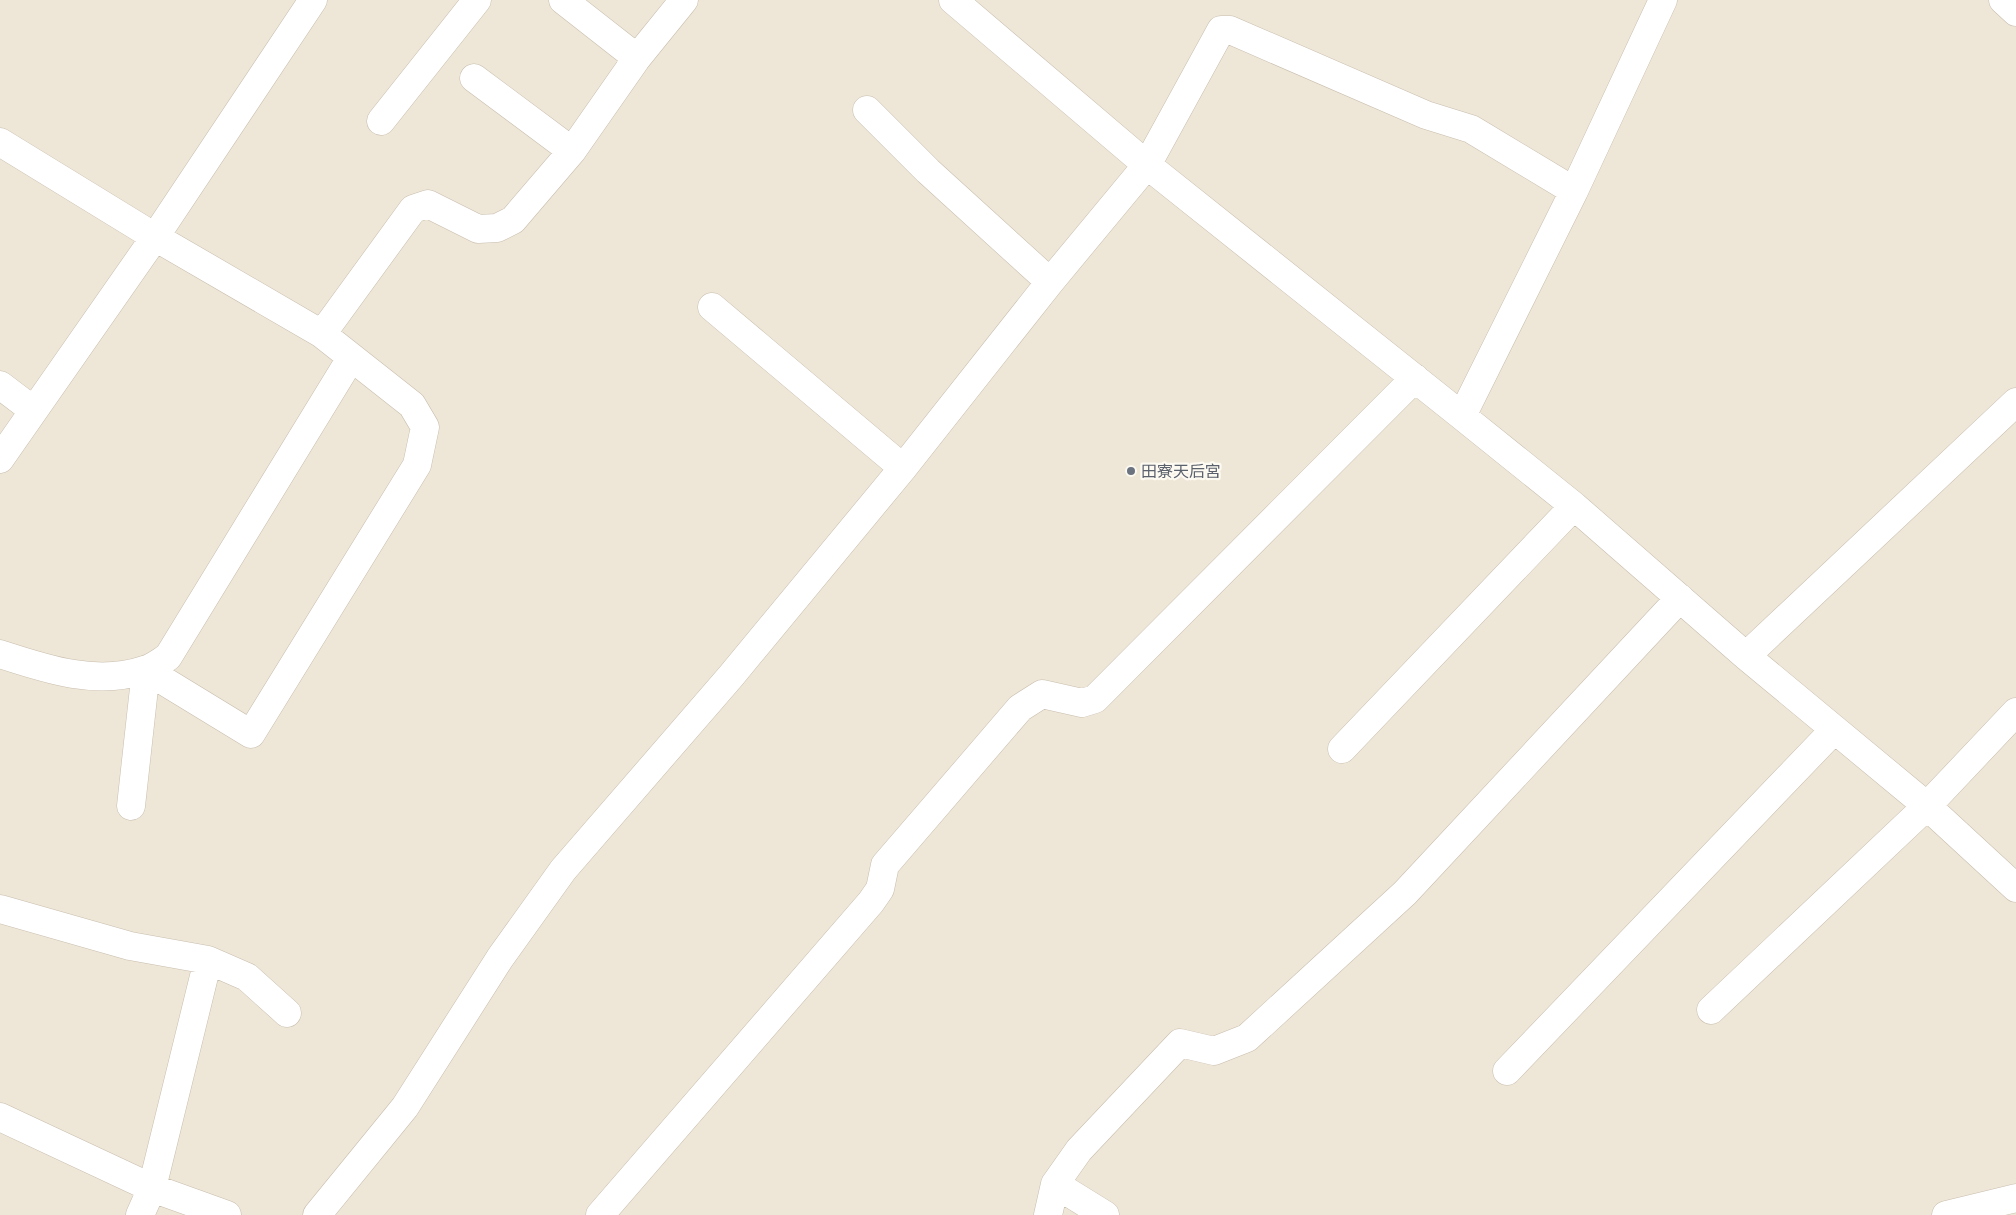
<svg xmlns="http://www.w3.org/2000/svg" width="2016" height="1215" font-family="'Noto Sans','Noto Sans TC',sans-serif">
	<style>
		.residential { fill: #eee6d7 }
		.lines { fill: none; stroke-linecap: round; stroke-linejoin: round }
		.minor-casing { stroke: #c8beae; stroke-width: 29 }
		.minor { stroke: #fff; stroke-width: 28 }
		.worship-dot { fill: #6b7280; stroke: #fdfaf1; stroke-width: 2 }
		.labels { text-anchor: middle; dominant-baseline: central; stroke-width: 4.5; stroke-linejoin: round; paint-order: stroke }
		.worship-label { font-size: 16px; fill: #5b616d; stroke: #fdfaf1; text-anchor: start }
	</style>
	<rect width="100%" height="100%" fill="#faf6ea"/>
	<path class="residential" d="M0,0H2016V1215H0Z"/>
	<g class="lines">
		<g class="minor-casing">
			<path id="minor" d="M563,0L637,58
				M953,0L1147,165L1462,416L1574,191L1663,0
				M2003,0L2016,12
				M474,78L572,151
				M867,110L928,171L1050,282
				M381,121L477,0
				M0,142L155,237L322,334L412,405L425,427L417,465L251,734L146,670L131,806
				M712,307L903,468
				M322,334L413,209L428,204L478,229L497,228L513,220L572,151L637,58L684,0
				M0,385L33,410
				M1462,416L1574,506L1746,656L1927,806L2016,888
				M0,459L155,237L313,0
				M0,654C46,669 96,686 144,670C153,668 161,661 168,657L351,358
				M1746,656L2016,402
				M1342,749L1574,506
				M0,909L130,946L208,960L247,977L287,1013
				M1711,1010L1927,806L2016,712
				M1507,1071L1834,730
				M0,1117L152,1188L227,1215
				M1055,1184L1105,1215
				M140,1215L152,1188L208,960
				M317,1215L405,1107L500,958L563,870L731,676L903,468L1050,282L1147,165L1221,30H1230L1426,115L1471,129L1574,191
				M600,1215L871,902L880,889L885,865L1020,708L1042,694L1082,703L1095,699L1415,378
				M1048,1215L1055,1184L1079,1150L1180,1043L1214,1051L1247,1038L1405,893L1680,598
				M1946,1215L2016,1198"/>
		</g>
		<use href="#minor" class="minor"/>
	</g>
	<circle class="worship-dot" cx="1131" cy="471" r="5"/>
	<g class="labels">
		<g class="worship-label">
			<text x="1141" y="471">田寮天后宮</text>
		</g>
	</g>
</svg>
